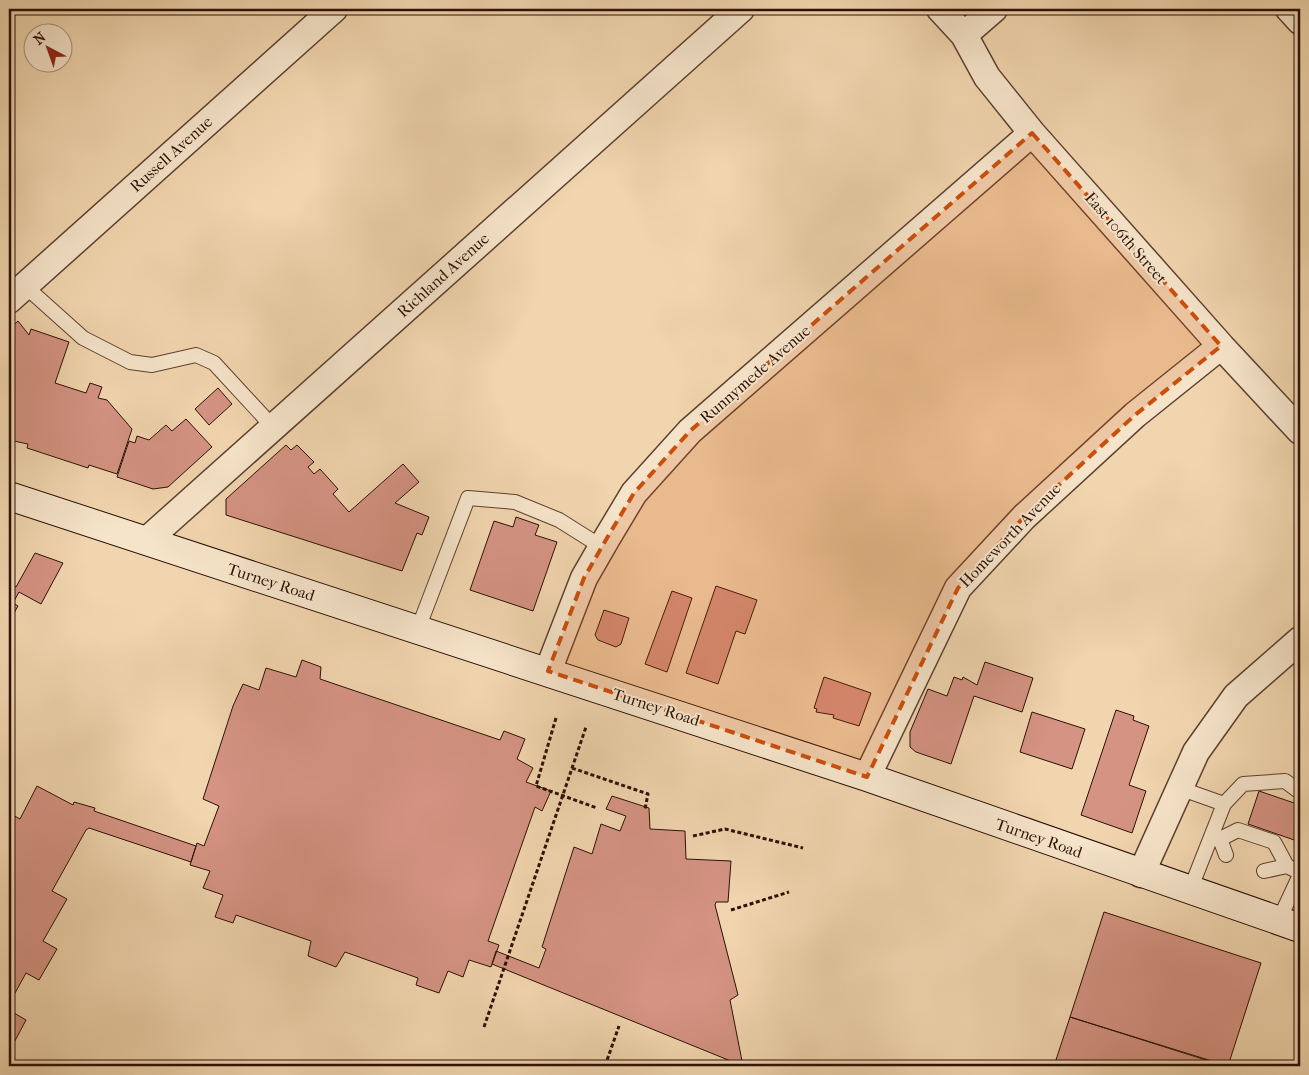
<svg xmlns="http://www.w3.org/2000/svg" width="1309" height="1075" font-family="'IM FELL French Canon',serif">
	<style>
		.building { fill: #d59383; stroke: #2b1006 }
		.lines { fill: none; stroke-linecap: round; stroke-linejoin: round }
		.lane-casing { stroke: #5c4130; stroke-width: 16 }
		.street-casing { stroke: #5c4130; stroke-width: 29 }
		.secondary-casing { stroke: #2b1006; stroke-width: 30 }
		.path { stroke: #2b1006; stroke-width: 3; stroke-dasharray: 4 2.5; stroke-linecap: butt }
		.lane { stroke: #f6e4ca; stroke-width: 14 }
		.street { stroke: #f6e4ca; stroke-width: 26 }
		.secondary { stroke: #f6e4ca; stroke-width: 28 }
		.marked { fill: #cc4e0b; fill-opacity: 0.2; stroke: #cc4e0b; stroke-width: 4; stroke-dasharray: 10 6; stroke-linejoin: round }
		.labels { text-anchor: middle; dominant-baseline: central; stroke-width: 4; stroke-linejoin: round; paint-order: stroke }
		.street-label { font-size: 16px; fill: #2b1006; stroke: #f6e4ca }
	</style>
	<rect width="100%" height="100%" fill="#f1d5ae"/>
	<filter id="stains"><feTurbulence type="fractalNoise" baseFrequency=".004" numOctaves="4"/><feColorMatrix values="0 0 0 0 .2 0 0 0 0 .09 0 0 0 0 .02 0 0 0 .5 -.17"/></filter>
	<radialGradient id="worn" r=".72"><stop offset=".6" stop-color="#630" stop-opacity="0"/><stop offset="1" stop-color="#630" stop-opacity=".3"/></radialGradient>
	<path class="building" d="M18,321L29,335L31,329L69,342L55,383L86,393L90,383L102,387L98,398L107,400L132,429L117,474L89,465L88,468L27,448L28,444L9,440V329Z
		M218,388L232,404L209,425L195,409Z
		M186,419L212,447L168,487L153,489L117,477L129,441L135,443L137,436L149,440L166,425L172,431Z
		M286,445L291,450L297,445L314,462L308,467L314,474L320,469L338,489L333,494L349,512L403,464L419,482L395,503L429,517L422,535L417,533L402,571L226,515V499Z
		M516,517L539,525L535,535L557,542L533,611L470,590L494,521L513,527Z
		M35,553L63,563L41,604L19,592L13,603L18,606L14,613L9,610V583L16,587Z
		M716,586L757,600L745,634L736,631L718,684L686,673Z
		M672,591L692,598L667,672L645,664Z
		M604,610L629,618L621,644L616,647L598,640L595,635Z
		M302,660L321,667L320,679L500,740L504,731L525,739L517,759L533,768L526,782L551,791L542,811L535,807L488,941L499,945L491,967L469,960L463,977L448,971L439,993L416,985L418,978L345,952L336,967L308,956L311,941L236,915L233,923L215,917L223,895L203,888L210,871L190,865L197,843L204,846L219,806L203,799L233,706L243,684L259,690L266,668L296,677Z
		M985,662L1033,678L1022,712L974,696L951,764L916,752L910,747V732L928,689L947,696L954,677L962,680L963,677L977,685Z
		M824,677L871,693L859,726L833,718L834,715L816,712L817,709L814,708Z
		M1116,710L1134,716L1133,720L1149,726L1129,785L1146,791L1132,833L1081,815Z
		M1032,712L1085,729L1072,769L1020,752Z
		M37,786L73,805L74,802L95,808L94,811L196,846L191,862L89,828L86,830L52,891L67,899L43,941L57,949L39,980L26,973L9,1004V813L20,819Z
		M1259,791L1300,805V842L1248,824Z
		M612,796L649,808L650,829L685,831L686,859L731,861L728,902H716L715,905L738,995L730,1000L743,1066L492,964L496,951L539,968L546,949L542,947L574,847L592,854L601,824L620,831L626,816L606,809Z
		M1104,912L1261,963L1228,1066L1070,1017Z
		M9,1010L26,1020L9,1052Z
		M1070,1017L1225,1066H1054Z"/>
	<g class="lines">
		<g class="lane-casing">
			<path id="lane" d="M25,286L83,338L130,362L152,365L196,355L214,363L273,427
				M418,629L468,498L515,502L559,520L602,547
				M1179,788L1224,804L1243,784L1285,781L1300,792
				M1213,836L1220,839L1226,855
				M1220,839L1238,830L1274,842L1287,866
				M1264,871L1287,866L1295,870
				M1190,890L1224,804
				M1279,920L1300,875"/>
		</g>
		<g class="street-casing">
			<path id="street" d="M940,9L964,35L987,77L1032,133L1221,346L1300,431
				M1289,9L1300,21
				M964,35L994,9
				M9,300L334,9
				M146,541L741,9
				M548,671L584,578L607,538L634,493L690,431L1032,133
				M867,777L958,588L1024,517L1135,415L1221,346
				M1141,874L1196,752L1236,696L1300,640"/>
		</g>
		<g class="secondary-casing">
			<path id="secondary" d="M9,496L867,777L1300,928"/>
		</g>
		<path class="path" d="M556,718L536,786L597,808
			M572,768L648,794L645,809
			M693,836L725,829L803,848
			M731,910L789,892
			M484,1027L586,727
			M605,1066L619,1026"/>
		<use href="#lane" class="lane"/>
		<use href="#street" class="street"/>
		<use href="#secondary" class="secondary"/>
	</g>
	<path class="marked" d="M1032,133L1221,346L1135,415L1024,517L958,588L867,777L548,671L584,578L607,538L634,493L690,431Z"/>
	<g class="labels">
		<g class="street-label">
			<text transform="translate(171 154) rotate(-42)">Russell Avenue</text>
			<text transform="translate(1126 238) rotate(49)">East 106th Street</text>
			<text transform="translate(443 275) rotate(-42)">Richland Avenue</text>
			<text transform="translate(755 374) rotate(-41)">Runnymede Avenue</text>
			<text transform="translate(1010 535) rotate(-46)">Homeworth Avenue</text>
			<text transform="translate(271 582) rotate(18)">Turney Road</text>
			<text transform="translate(656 707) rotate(18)">Turney Road</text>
			<text transform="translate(1039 838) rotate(19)">Turney Road</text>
		</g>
	</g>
	<rect width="1309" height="1075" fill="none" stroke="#f1d5ae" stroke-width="30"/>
	<rect x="10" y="10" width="1289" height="1055" fill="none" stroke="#2b1006" stroke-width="2.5"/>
	<rect x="15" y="15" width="1279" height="1045" fill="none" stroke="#2b1006"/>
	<g transform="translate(48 48) rotate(319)"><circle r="24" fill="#f6e4ca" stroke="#a58f7c"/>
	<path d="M0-4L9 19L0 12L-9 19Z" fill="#8f2418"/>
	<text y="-8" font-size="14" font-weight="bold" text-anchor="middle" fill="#2b1006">N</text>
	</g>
	<rect width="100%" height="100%" filter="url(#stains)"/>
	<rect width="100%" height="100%" fill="url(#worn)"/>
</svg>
